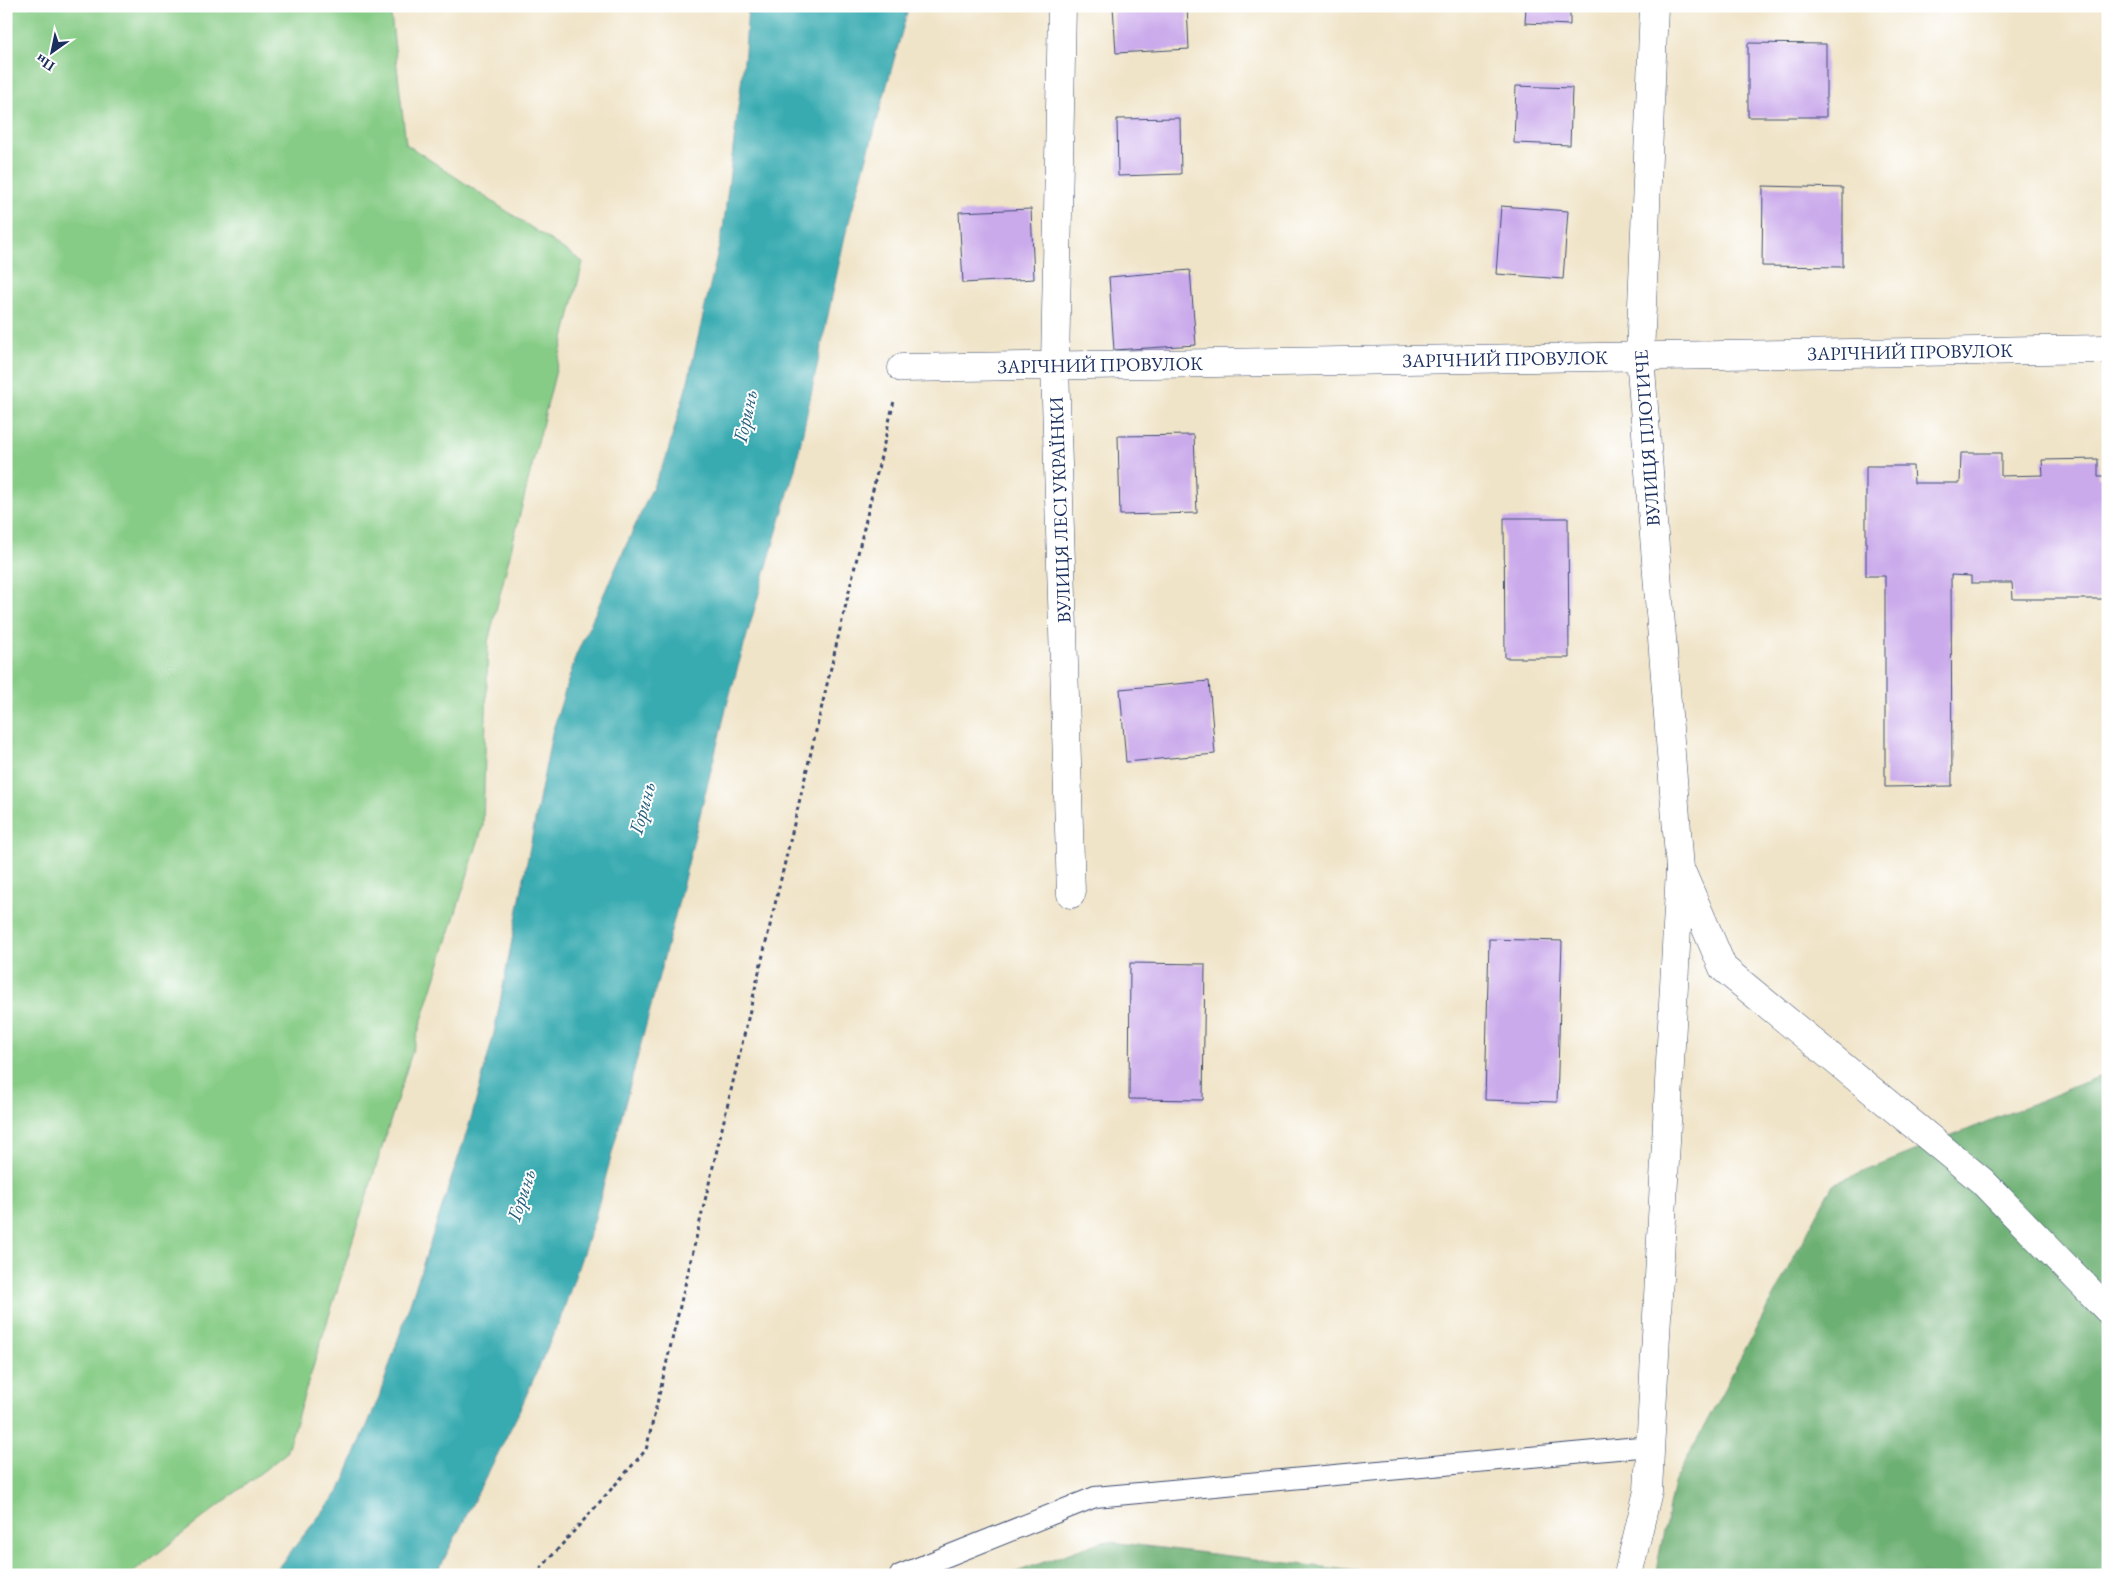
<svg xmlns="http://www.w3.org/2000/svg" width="2114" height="1581" font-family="'EB Garamond',serif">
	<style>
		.green { fill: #87cc86; stroke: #517e72 }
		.forest { fill: #6db073; stroke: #447068 }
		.water { fill: #39abb1; stroke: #2a6d88 }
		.building { fill: #cbaaeb }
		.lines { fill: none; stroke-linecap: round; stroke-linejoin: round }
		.lane-casing { stroke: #3b4a6e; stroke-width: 22 }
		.street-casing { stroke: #3b4a6e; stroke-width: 29 }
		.secondary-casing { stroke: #3b4a6e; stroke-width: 29 }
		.path { stroke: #3b4a6e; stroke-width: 3; stroke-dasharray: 4 4; stroke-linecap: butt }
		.lane { stroke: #fff; stroke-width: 20 }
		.street { stroke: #fff; stroke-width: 28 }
		.secondary { stroke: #fff; stroke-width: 28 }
		.labels { text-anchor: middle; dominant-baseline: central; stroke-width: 4; stroke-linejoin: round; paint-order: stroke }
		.street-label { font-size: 19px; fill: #1b2f5e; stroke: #fff }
		.water-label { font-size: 20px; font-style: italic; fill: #27617f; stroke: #fff }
	</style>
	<rect width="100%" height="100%" fill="#fff"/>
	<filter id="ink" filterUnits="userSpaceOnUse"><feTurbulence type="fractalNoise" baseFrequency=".02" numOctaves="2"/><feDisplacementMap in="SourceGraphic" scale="10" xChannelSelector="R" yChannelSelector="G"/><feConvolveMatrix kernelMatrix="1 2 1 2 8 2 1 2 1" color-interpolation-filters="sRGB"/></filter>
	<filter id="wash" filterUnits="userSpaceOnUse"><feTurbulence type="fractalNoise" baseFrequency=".0096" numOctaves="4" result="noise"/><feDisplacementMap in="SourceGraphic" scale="20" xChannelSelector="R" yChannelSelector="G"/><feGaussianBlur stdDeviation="1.12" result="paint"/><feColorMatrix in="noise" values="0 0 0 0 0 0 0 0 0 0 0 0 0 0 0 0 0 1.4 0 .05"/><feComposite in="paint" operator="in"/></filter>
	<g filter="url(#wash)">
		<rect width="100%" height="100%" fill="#f0e4c8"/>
		<path class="green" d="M6,6H390L406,144L583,262L488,642L483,826L286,1453L130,1575H6Z"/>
		<path class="forest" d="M2108,1073V1575H1655L1674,1483L1833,1184Z
			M1103,1541L1390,1575H1008Z"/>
		<path class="water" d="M748,6H909L845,236L795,469L728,701L677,908L594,1221L561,1317L518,1414L436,1575H272L340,1490L379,1397L472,1116L494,1033L552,733L576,655L666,458L688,381L723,229L745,52Z"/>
		<g id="blocks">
			<path class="building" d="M1113,6H1187L1189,49L1116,53Z
				M1526,6H1570V25L1525,23Z
				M1748,43L1826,44V117H1748Z
				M1516,86L1572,88L1570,145L1514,143Z
				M1180,118L1181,174L1118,176L1117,119Z
				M1763,186L1843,188V267L1762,266Z
				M1501,206L1568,211L1563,279L1496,274Z
				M1031,209L1034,279L963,283L959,212Z
				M1190,270L1196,345L1114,350L1109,277Z
				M1194,435L1197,513L1120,515L1118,436Z
				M1961,453H2001V476L2043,475L2042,460L2098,459V477H2108V599H2013L2012,583H1971V576L1951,575L1952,786L1885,787V576H1866V466H1913L1914,483H1960Z
				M1504,518H1568L1569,658H1505Z
				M1209,681L1215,754L1126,762L1120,689Z
				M1489,939L1562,941L1557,1102L1485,1100Z
				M1130,963L1205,964L1203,1100L1129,1099Z"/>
		</g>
	</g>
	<g filter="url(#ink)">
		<use href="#blocks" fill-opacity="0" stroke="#3b4a6e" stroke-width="1"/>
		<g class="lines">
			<g class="lane-casing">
				<path id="lane" d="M900,1575L1095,1497L1650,1446"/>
			</g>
			<g class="street-casing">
				<path id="street" d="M1062,6L1055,366L1071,894
					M902,368L2108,349
					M1683,875L1723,968L1982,1181L2108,1310
					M1628,1575L1648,1491L1680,869"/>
			</g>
			<g class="secondary-casing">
				<path id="secondary" d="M1654,6L1640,356L1680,869"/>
			</g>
			<path class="path" d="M535,1575L646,1450L894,401"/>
			<use href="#lane" class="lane"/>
			<use href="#street" class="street"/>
			<use href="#secondary" class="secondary"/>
		</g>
	</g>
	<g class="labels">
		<g class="street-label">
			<text transform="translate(1910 352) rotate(-1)">ЗАРІЧНИЙ ПРОВУЛОК</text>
			<text transform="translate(1505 359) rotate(-1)">ЗАРІЧНИЙ ПРОВУЛОК</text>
			<text transform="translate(1100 365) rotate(-1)">ЗАРІЧНИЙ ПРОВУЛОК</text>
			<text transform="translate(1647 438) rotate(-94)">ВУЛИЦЯ ПЛОТИЧЕ</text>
			<text transform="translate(1060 510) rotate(-92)">ВУЛИЦЯ ЛЕСІ УКРАЇНКИ</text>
		</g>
		<g class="water-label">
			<text transform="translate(745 416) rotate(-78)">Горинь</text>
			<text transform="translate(642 808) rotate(-75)">Горинь</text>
			<text transform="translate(521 1195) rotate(-72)">Горинь</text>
		</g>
	</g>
	<rect width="2114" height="1581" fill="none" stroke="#fff" stroke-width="25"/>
	<g transform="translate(52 52) rotate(213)" stroke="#ffffff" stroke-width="4" paint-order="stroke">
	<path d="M0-4L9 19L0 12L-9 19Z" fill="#1b2f5e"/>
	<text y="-8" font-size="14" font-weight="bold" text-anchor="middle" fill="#1b2f5e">Пн</text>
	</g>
</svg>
